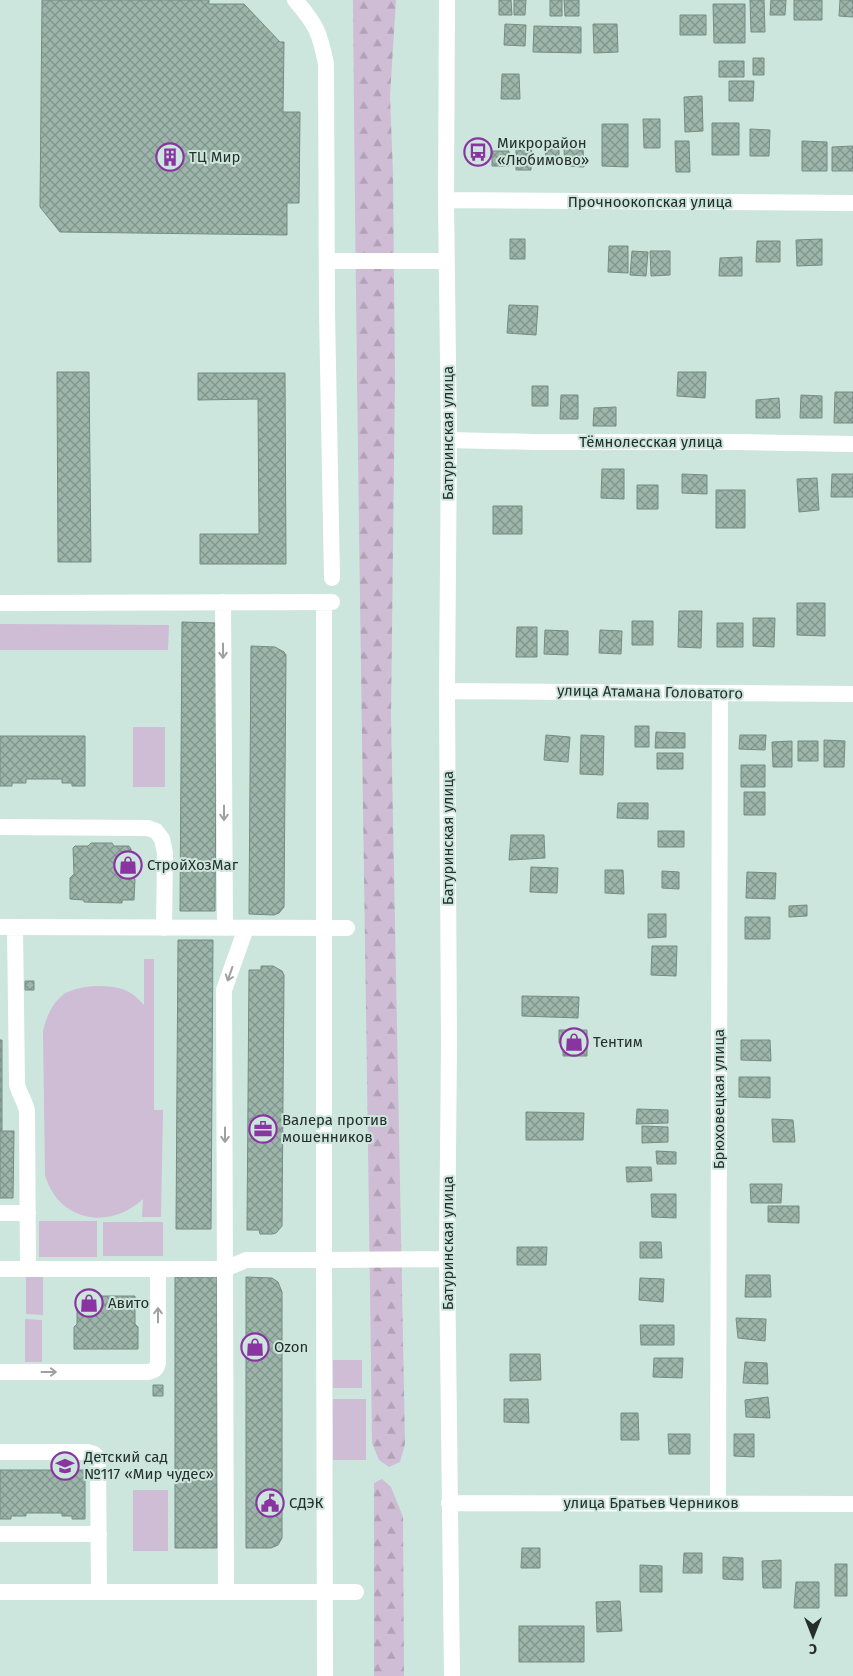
<svg xmlns="http://www.w3.org/2000/svg" width="853" height="1676" font-family="'Fira Sans',sans-serif">
	<style>
		.green { fill: #cfbcd5 }
		.forest { fill: url(#forest-firs) }
		.building { fill: url(#building-cross-hatch); stroke: #758c84 }
		.lines { fill: none; stroke-linecap: round; stroke-linejoin: round }
		.minor { stroke: #fff; stroke-width: 16 }
		.oneway { stroke: #9da1a0 }
		.labels { text-anchor: middle; dominant-baseline: central; stroke-width: 4; stroke-linejoin: round; paint-order: stroke }
		.poi-label { font-size: 15px; fill: #252e2b; stroke: #cce6dd; text-anchor: start }
		.street-label { font-size: 15px; fill: #252e2b; stroke: #cce6dd }
	</style>
	<defs>
		<pattern id="forest-firs" width="22" height="20" patternUnits="userSpaceOnUse" patternTransform="scale(1.25)"><rect width="22" height="20" fill="#cfbcd5"/><path d="M5 1l3.5 6h-7zM16 11l3.5 6h-7z" fill="#b2a2b7"/></pattern>
		<pattern id="building-cross-hatch" width="8" height="8" patternUnits="userSpaceOnUse" patternTransform="scale(1.25)"><rect width="8" height="8" fill="#9db6ac"/><path d="M0 0l8 8M0 8l8-8" fill="none" stroke="#80948c"/></pattern>
	</defs>
	<rect width="100%" height="100%" fill="#cce6dd"/>
	<path class="green" d="M0,624L169,625L168,650H0Z
		M133,727H165V787H133Z
		M144,959H154V1110H163L161,1217H142L143,1199C109,1231 58,1221 45,1175L43,1031C46,1018 52,1003 64,994C79,985 106,984 122,989C131,992 138,998 144,1005Z
		M39,1221H97V1257H39Z
		M103,1222H163V1256H103Z
		M26,1272H43V1315L26,1314Z
		M25,1319L42,1320V1362H25Z
		M333,1360H362V1388H333Z
		M333,1399H366V1460H333Z
		M133,1490H168V1551H133Z"/>
	<path class="forest" d="M353,0H396L390,96L393,174L395,379L391,716L405,1444L400,1462L389,1467L379,1460L372,1443C366,962 357,481 353,0Z
		M382,1479L391,1487L403,1517L404,1676H374V1483Z"/>
	<path class="building" d="M42,0H209V4H244L280,42H284L283,112H300L299,203H287V235L60,232L40,207Z
		M499,0H511L512,15H499Z
		M514,0H526L525,15H514Z
		M550,0H562V16H550Z
		M564,0H579V16H565Z
		M750,0H764L765,32H751Z
		M771,0H786L785,15H770Z
		M794,0H822V20H794Z
		M840,0H853V17L839,16Z
		M713,4H745V43H714Z
		M680,15H706V35H680Z
		M505,24L526,25L525,46L504,45Z
		M593,24H617L618,52L594,53Z
		M534,26L581,27V53L533,52Z
		M753,58H764V75H753Z
		M719,61H744V77H719Z
		M502,74H519L520,99H501Z
		M729,81H754L753,101H729Z
		M702,96L703,131L685,132L684,97Z
		M643,119H660V148H644Z
		M712,123H739V155H712Z
		M602,124H628V167L602,166Z
		M750,129L770,130L769,156H750Z
		M516,141H532L531,170H516Z
		M675,141H689L690,172H676Z
		M802,141L827,142V171H802Z
		M853,146V171H832V147Z
		M546,149H559V164H545Z
		M564,149H583L584,167L565,166Z
		M492,151H509V166H492Z
		M510,239H525V259H510Z
		M822,239V265L797,266L796,240Z
		M757,241H780V262H756Z
		M609,246H628V273L608,272Z
		M632,251L648,252L646,276L630,275Z
		M650,251H670V275L651,276Z
		M742,257V276H719L720,258Z
		M509,305L538,306L536,335L507,333Z
		M57,372H89L91,562H58Z
		M678,372H706L705,398L677,396Z
		M198,373H285L286,564H200V534H259L258,399L198,400Z
		M532,386H548V406H532Z
		M835,392H853V423H834Z
		M561,395H578V419H560Z
		M801,395L822,396V418H800Z
		M779,398L780,418H756V400Z
		M616,407V426H593L594,408Z
		M602,469H624V499L601,498Z
		M682,474L707,475V494L682,493Z
		M832,474H853V497H831Z
		M817,478L819,510L799,512L797,479Z
		M637,485H658V509H637Z
		M716,490H745V528H716Z
		M493,506H522V534H493Z
		M797,603H825V636L797,635Z
		M679,611H702L701,648L678,647Z
		M753,618H775L774,647L753,646Z
		M632,621H653V645H632Z
		M182,622L217,623L215,911H180Z
		M717,623H743V647H717Z
		M517,627H537V657H516Z
		M545,630L568,631V655L544,654Z
		M600,630L622,631L621,654L599,653Z
		M251,646L275,647L284,652L286,655L284,907L279,913L274,915L249,914Z
		M635,726H649V747H635Z
		M656,732L685,733V748H655Z
		M546,735L570,737L568,762L544,760Z
		M581,735L604,736L603,775L580,774Z
		M740,735H766L765,750L739,749Z
		M0,736H85V786H72V783H62V779H26V783H12V786H0Z
		M824,740L845,741L844,767H824Z
		M792,741V767H773L772,742Z
		M798,741H818V761H798Z
		M657,753H683V769H657Z
		M741,765H765V787H741Z
		M744,792H765V815H744Z
		M618,803H648V819L617,818Z
		M658,831H684V847H658Z
		M511,835H544L545,858L509,860Z
		M91,843H112L114,846H129L131,849L130,874L135,879L134,900H122V903L84,902V900L70,899V878L74,874L73,848L75,846H88Z
		M531,867L558,868L557,893L530,892Z
		M605,870H623L624,894L605,893Z
		M662,871L679,872V889L662,888Z
		M747,872L776,873L775,899L746,898Z
		M807,905V916L789,917V906Z
		M648,914H666V937L648,938Z
		M745,917H770V939H745Z
		M178,940H213L211,1229H176Z
		M652,946H677L676,976L651,975Z
		M261,966H273L282,971L284,975L282,1226L276,1233L272,1234H260L259,1230H247L249,970H261Z
		M25,981H34V990H25Z
		M522,996L579,997L578,1018L522,1016Z
		M559,1030H587V1056H563V1043H559Z
		M0,1040H2V1131H14L13,1198H0Z
		M741,1040H770L771,1061L741,1060Z
		M739,1077H770V1098L739,1097Z
		M637,1109L668,1110V1123L636,1124Z
		M526,1112L584,1113L583,1140H526Z
		M772,1119L793,1120L795,1142H773Z
		M642,1126L668,1127V1142L642,1143Z
		M656,1151L676,1152V1164H657Z
		M626,1167H651L652,1181L627,1182Z
		M750,1184H782L781,1203H751Z
		M651,1194H676V1218L652,1217Z
		M768,1206H799V1223L768,1222Z
		M640,1242H661L662,1258H640Z
		M517,1247H547L546,1265H517Z
		M746,1275H770L771,1297H745Z
		M175,1277H217V1548H175Z
		M246,1277L272,1278L278,1282L282,1292V1538L278,1545L271,1548H246Z
		M640,1278L664,1279L663,1302L639,1300Z
		M77,1296H135V1324L138,1327V1349H74V1327L77,1324Z
		M736,1318L766,1319L765,1341L738,1338Z
		M640,1325H674V1345H641Z
		M510,1354H540L541,1380L510,1381Z
		M654,1358H683L682,1378L653,1377Z
		M745,1362L767,1363L768,1384L743,1383Z
		M153,1385H163V1396H153Z
		M768,1397L770,1418L746,1417L745,1400Z
		M504,1399H528L529,1423L504,1422Z
		M621,1413H638L639,1440H621Z
		M668,1434H690V1454H669Z
		M734,1434H754V1457L734,1456Z
		M0,1470H85V1519H72V1516H62V1513H26V1516H11V1519H0Z
		M522,1548H540V1568H521Z
		M684,1553H702V1573H683Z
		M723,1557L743,1558V1580L723,1579Z
		M781,1560V1588H763L762,1561Z
		M835,1564H847V1596H835Z
		M640,1565L662,1566V1592H640Z
		M796,1582H819V1608H794Z
		M620,1601L622,1631L597,1632L596,1602Z
		M519,1626H584V1662H519Z"/>
	<g class="lines">
		<path class="minor" d="M295,0C316,24 320,33 326,64L327,313L332,578
			M447,0L446,200L449,440L447,691L449,1045L447,1259L452,1676
			M446,200L853,203
			M327,261H447
			M449,440L535,442H740L853,444
			M223,602L225,928
			M324,602V1260L447,1259
			M0,603L332,602
			M447,691L853,694
			M0,827L148,828L156,831L162,839L165,853L164,928
			M0,927L347,928
			M15,927L17,1084C19,1094 25,1101 27,1111L28,1269
			M0,1213H28
			M0,1269H158V1363C156,1370 154,1371 147,1372H0
			M158,1269H225L246,1260H324L325,1676
			M0,1452H87L94,1454L98,1458L99,1592
			M449,1503L853,1504
			M718,1504L720,693
			M0,1534H99
			M0,1592H356
			M226,1592L224,990L246,928"/>
	</g>
	<defs><path id="oneway-shaft" d="M-6 0H5M1.5-3L5.5 0L1.5 3" fill="none" stroke-width="1.6" stroke-linecap="round" stroke-linejoin="round" transform="scale(1.25)"/></defs>
	<g class="oneway">
		<use href="#oneway-shaft" transform="translate(223 651) rotate(90)"/>
		<use href="#oneway-shaft" transform="translate(224 813) rotate(90)"/>
		<use href="#oneway-shaft" transform="translate(230 974) rotate(109)"/>
		<use href="#oneway-shaft" transform="translate(225 1135) rotate(90)"/>
		<use href="#oneway-shaft" transform="translate(158 1315) rotate(-90)"/>
		<use href="#oneway-shaft" transform="translate(49 1372)"/>
	</g>
	<defs>
		<g id="bus-ring" transform="scale(1.4375)"><circle r="9.5" fill="#cce6dd" stroke="#8934a1" stroke-width="1.5"/><path d="M-5-6H5V4H4V6H2V4H-2V6H-4V4H-5ZM-3.5-4V0h7V-4ZM-3.5 1.2v1.5H-2V1.2ZM2 1.2v1.5H3.5V1.2Z" fill="#8934a1"/></g>
		<g id="building-ring" transform="scale(1.4375)"><circle r="9.5" fill="#cce6dd" stroke="#8934a1" stroke-width="1.5"/><path d="M-4-6H4V6H1V3H-1V6H-4ZM-2.5-4.3h1.7v1.8h-1.7ZM.8-4.3h1.7v1.8H.8ZM-2.5-1h1.7V.8h-1.7ZM.8-1h1.7V.8H.8Z" fill="#8934a1"/></g>
		<g id="shop-ring" transform="scale(1.4375)"><circle r="9.5" fill="#cce6dd" stroke="#8934a1" stroke-width="1.5"/><path d="M-5-2.5h2.3a2.7 3.5 0 0 1 5.4 0H5L5.5 6h-11ZM-1.5-2.5h3a1.5 2.3 0 0 0-3 0Z" fill="#8934a1"/></g>
		<g id="office-ring" transform="scale(1.4375)"><circle r="9.5" fill="#cce6dd" stroke="#8934a1" stroke-width="1.5"/><path d="M-6-3h4V-5.5h4V-3h4V5H-6ZM-1-4.5V-3h2v-1.5ZM-6 0V1H6V0Z" fill="#8934a1"/></g>
		<g id="school-ring" transform="scale(1.4375)"><circle r="9.5" fill="#cce6dd" stroke="#8934a1" stroke-width="1.5"/><path d="M0-5L7-2L0 1L-7-2ZM-4 1L0 2.5L4 1V4Q0 6-4 4Z" fill="#8934a1"/></g>
		<g id="civic-ring" transform="scale(1.4375)"><circle r="9.5" fill="#cce6dd" stroke="#8934a1" stroke-width="1.5"/><path d="M-.6-6.5H3V-4.5H.6V-3L4-1V1h2V6H-6V1h2V-1L-.6-3ZM-1.2 2.5V6h2.4V2.5Z" fill="#8934a1"/></g>
	</defs>
	<g fill-rule="evenodd">
		<use href="#bus-ring" x="478" y="152"/>
		<use href="#building-ring" x="170" y="157"/>
		<use href="#shop-ring" x="128" y="865"/>
		<use href="#shop-ring" x="574" y="1042"/>
		<use href="#office-ring" x="263" y="1129"/>
		<use href="#shop-ring" x="89" y="1303"/>
		<use href="#shop-ring" x="255" y="1347"/>
		<use href="#school-ring" x="65" y="1466"/>
		<use href="#civic-ring" x="270" y="1503"/>
	</g>
	<g class="labels">
		<g class="poi-label">
			<text x="497" y="143">Микрорайон<tspan x="497" dy="17">«Любимово»</tspan></text>
			<text x="189" y="157">ТЦ Мир</text>
			<text x="147" y="865">СтройХозМаг</text>
			<text x="593" y="1042">Тентим</text>
			<text x="282" y="1120">Валера против<tspan x="282" dy="17">мошенников</tspan></text>
			<text x="108" y="1303">Авито</text>
			<text x="274" y="1347">Ozon</text>
			<text x="84" y="1457">Детский сад<tspan x="84" dy="17">№117 «Мир чудес»</tspan></text>
			<text x="289" y="1503">СДЭК</text>
		</g>
		<g class="street-label">
			<text x="650" y="202">Прочноокопская улица</text>
			<text transform="translate(448 433) rotate(-90)">Батуринская улица</text>
			<text x="651" y="442">Тёмнолесская улица</text>
			<text transform="translate(650 692) rotate(1)">улица Атамана Головатого</text>
			<text transform="translate(448 838) rotate(-90)">Батуринская улица</text>
			<text transform="translate(719 1099) rotate(-90)">Брюховецкая улица</text>
			<text transform="translate(448 1243) rotate(-90)">Батуринская улица</text>
			<text x="651" y="1503">улица Братьев Черников</text>
		</g>
	</g>
	<g transform="translate(813 1636) rotate(180)" stroke="#cce6dd" stroke-width="4" paint-order="stroke">
	<path d="M0-4L9 19L0 12L-9 19Z" fill="#252e2b"/>
	<text y="-8" font-size="14" font-weight="bold" text-anchor="middle" fill="#252e2b">С</text>
	</g>
</svg>
